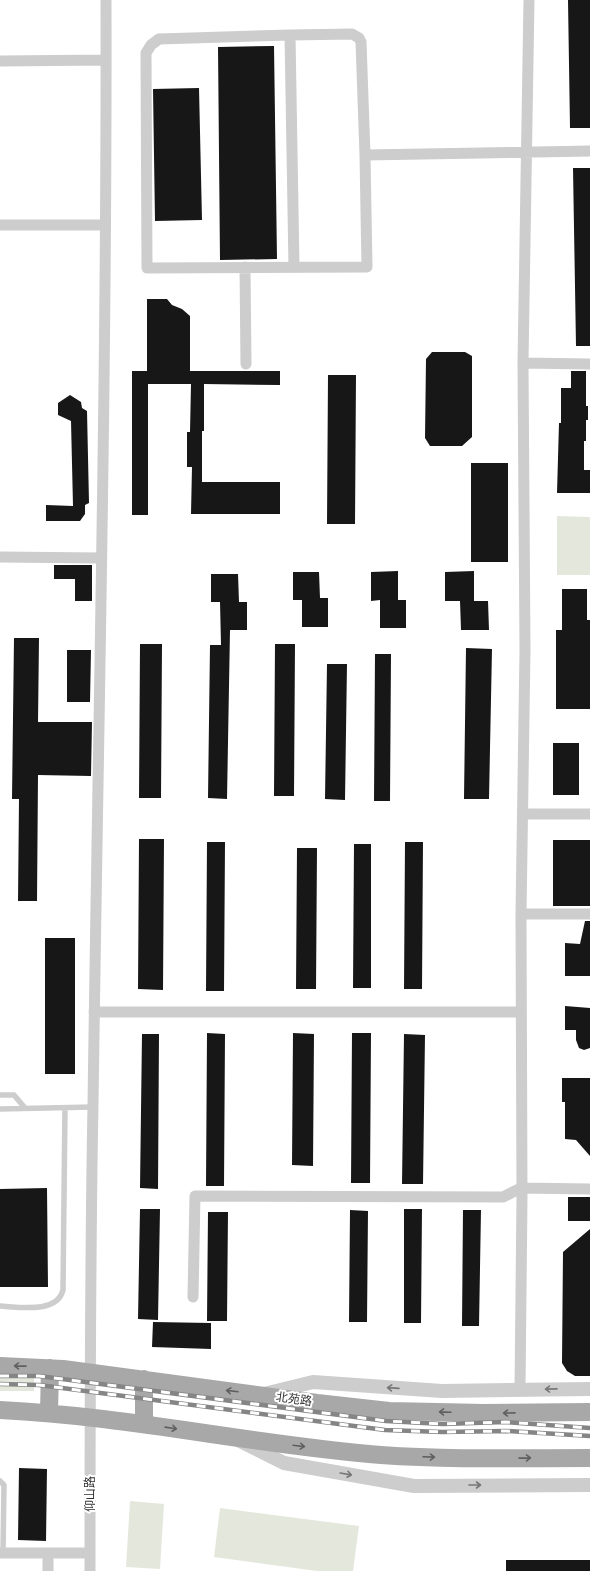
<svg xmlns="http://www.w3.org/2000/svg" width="590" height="1571" font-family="Raleway,'Noto Sans SC',sans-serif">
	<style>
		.green { fill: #e4e8dc }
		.building { fill: #171717 }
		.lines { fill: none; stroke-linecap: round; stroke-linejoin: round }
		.service { stroke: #cdcdcd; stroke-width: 5.5 }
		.minor { stroke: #cdcdcd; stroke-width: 11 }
		.tertiary { stroke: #cdcdcd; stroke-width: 14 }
		.primary { stroke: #a8a8a8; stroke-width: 18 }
		.rail-casing { stroke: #858585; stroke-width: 4.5 }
		.rail { stroke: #fff; stroke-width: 3; stroke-dasharray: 9; stroke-linecap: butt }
		.oneway { stroke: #606060 }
		.oneway2 { stroke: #777 }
		.labels { text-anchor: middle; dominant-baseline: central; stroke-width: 4; stroke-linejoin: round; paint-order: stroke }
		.street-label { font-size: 12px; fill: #303030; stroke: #fff }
	</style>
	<rect width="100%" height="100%" fill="#fff"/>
	<path class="green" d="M557,516L590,517V575H557Z
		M0,1374H34V1391H0Z
		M130,1501L164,1504L160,1569L126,1567Z
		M220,1508L359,1526L353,1571H317L214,1557Z"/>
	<path class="building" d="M568,0H590V128H570Z
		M274,46L277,259L220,260L218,47Z
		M199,88L202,220L155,221L153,89Z
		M573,168H590V346H576Z
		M147,299H167L172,305L182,309L190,316V371H280V385L204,384V431H202V482H280V514H191L192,467H187V432H190L191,384H148V515H132V371H147Z
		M432,352H465L472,356V437L462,446H430L425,438L426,359Z
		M571,371H586V406H588V420H586V441H584V470H590V493H557L559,423H561V388H571Z
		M328,375H356L355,524H327Z
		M70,395L81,402L82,408L87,411L89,503L85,505V514L80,521H46V505L73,506L71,421L58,415V403Z
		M471,463H508V562H471Z
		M54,565H92V601H75V579H54Z
		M398,571V600H406V628H380V600L371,601V572Z
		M474,571V601H488L489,630H461L460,601H445V572Z
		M293,572H319L320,598H328V627H302V600H293Z
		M211,574H238L239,602H247V630H230L227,799L208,798L210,645H221L220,602H211Z
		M562,589H587V620H590V709H556V630H562Z
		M14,638H39L38,722H92L91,776L38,775L37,901H18L19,799H12Z
		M140,644H162L161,798H139Z
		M275,644H295L294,796H274Z
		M466,648L492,649L489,799H464Z
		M67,650H91L90,702H67Z
		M375,654H391L390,801H374Z
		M327,664H347L345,800L325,799Z
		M553,743H579V795H553Z
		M139,839H164L163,990L138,989Z
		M553,840H590V906H553Z
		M207,842H225L224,991H206Z
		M405,842H423L422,989H404Z
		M354,844H371V988H353Z
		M297,848H317L316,989H296Z
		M585,921H590V976H565V943L580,944Z
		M45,938H75V1074H45Z
		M565,1006L590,1008V1048L584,1050L579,1048L576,1040V1030H565Z
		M207,1033L225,1034L224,1186H206Z
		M293,1033L314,1034L313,1166L292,1165Z
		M352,1033H371L370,1183H351Z
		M142,1034H159L158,1189L140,1188Z
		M404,1034L425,1035L423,1184H402Z
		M562,1078H590V1156L576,1140L565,1139V1102H562Z
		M47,1188L48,1287H0V1189Z
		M568,1197H590V1221H568Z
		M140,1209H160L158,1320L138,1319Z
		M404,1209H422L421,1323H404Z
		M350,1210L368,1211L367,1322H349Z
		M463,1210H481L479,1326H462Z
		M208,1212H228L227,1321H207Z
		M590,1229V1376H575L567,1371L562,1363L563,1252Z
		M153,1322L211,1323V1349L152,1347Z
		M19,1468L47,1469L46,1541L18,1540Z
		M506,1560H590V1571H506Z"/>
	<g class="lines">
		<path class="service" d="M0,1095H14L25,1108
			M0,1109L93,1107
			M0,1306C19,1307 57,1314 63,1290L65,1108
			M0,1481L4,1485L3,1553"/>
		<path class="minor" d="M290,35L159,39L151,45L146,53L147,268L367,267L365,155L590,151
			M0,61L106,60
			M0,225H105
			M245,267L246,364
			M294,267L290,35L352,34L359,38L361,42L365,155
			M523,363L590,364
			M0,557L101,558
			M523,814H590
			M521,914H590
			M94,1012H521
			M193,1297L195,1196L503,1197L521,1188L590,1189
			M520,1390L522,1196L521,914L525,650L523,363L529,0
			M0,1553H90
			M48,1571V1553
			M90,1571C90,1416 90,1260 93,1105C98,737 107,368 106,0"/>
		<path class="tertiary" d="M264,1394L313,1382L442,1391L590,1389
			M240,1441L284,1463L414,1486L590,1485"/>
		<path class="primary" d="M0,1366L63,1369L317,1403L389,1411L484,1413L590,1412
			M144,1379V1424
			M0,1410C128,1416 254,1445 381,1455C451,1460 521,1458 590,1458
			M49,1413L50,1368"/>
		<g class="rail-casing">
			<path id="rail" d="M0,1376H39L386,1421L443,1424L505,1422L590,1428
				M0,1384L39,1385L385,1430L442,1432L506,1431L590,1436"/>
		</g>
		<use href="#rail" class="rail"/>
	</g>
	<defs><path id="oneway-shaft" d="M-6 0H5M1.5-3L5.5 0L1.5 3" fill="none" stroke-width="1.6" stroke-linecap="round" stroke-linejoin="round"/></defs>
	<g class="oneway">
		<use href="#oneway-shaft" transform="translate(20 1366) rotate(-179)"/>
		<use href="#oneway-shaft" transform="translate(232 1391) rotate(-173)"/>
		<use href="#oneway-shaft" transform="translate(445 1412) rotate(-178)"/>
		<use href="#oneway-shaft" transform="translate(509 1413) rotate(179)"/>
		<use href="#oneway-shaft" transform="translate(171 1428) rotate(8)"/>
		<use href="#oneway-shaft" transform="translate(299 1446) rotate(7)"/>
		<use href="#oneway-shaft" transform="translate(429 1457) rotate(2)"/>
		<use href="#oneway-shaft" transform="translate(525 1458) rotate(-1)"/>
	</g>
	<g class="oneway2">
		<use href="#oneway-shaft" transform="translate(393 1388) rotate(-176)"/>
		<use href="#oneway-shaft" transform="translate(551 1389) rotate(179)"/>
		<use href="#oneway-shaft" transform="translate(346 1474) rotate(10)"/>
		<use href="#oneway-shaft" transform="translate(475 1485)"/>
	</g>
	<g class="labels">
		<g class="street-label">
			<text transform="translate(294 1399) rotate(8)">北苑路</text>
			<text transform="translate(90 1494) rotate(-90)">仰山路</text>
		</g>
	</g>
</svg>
